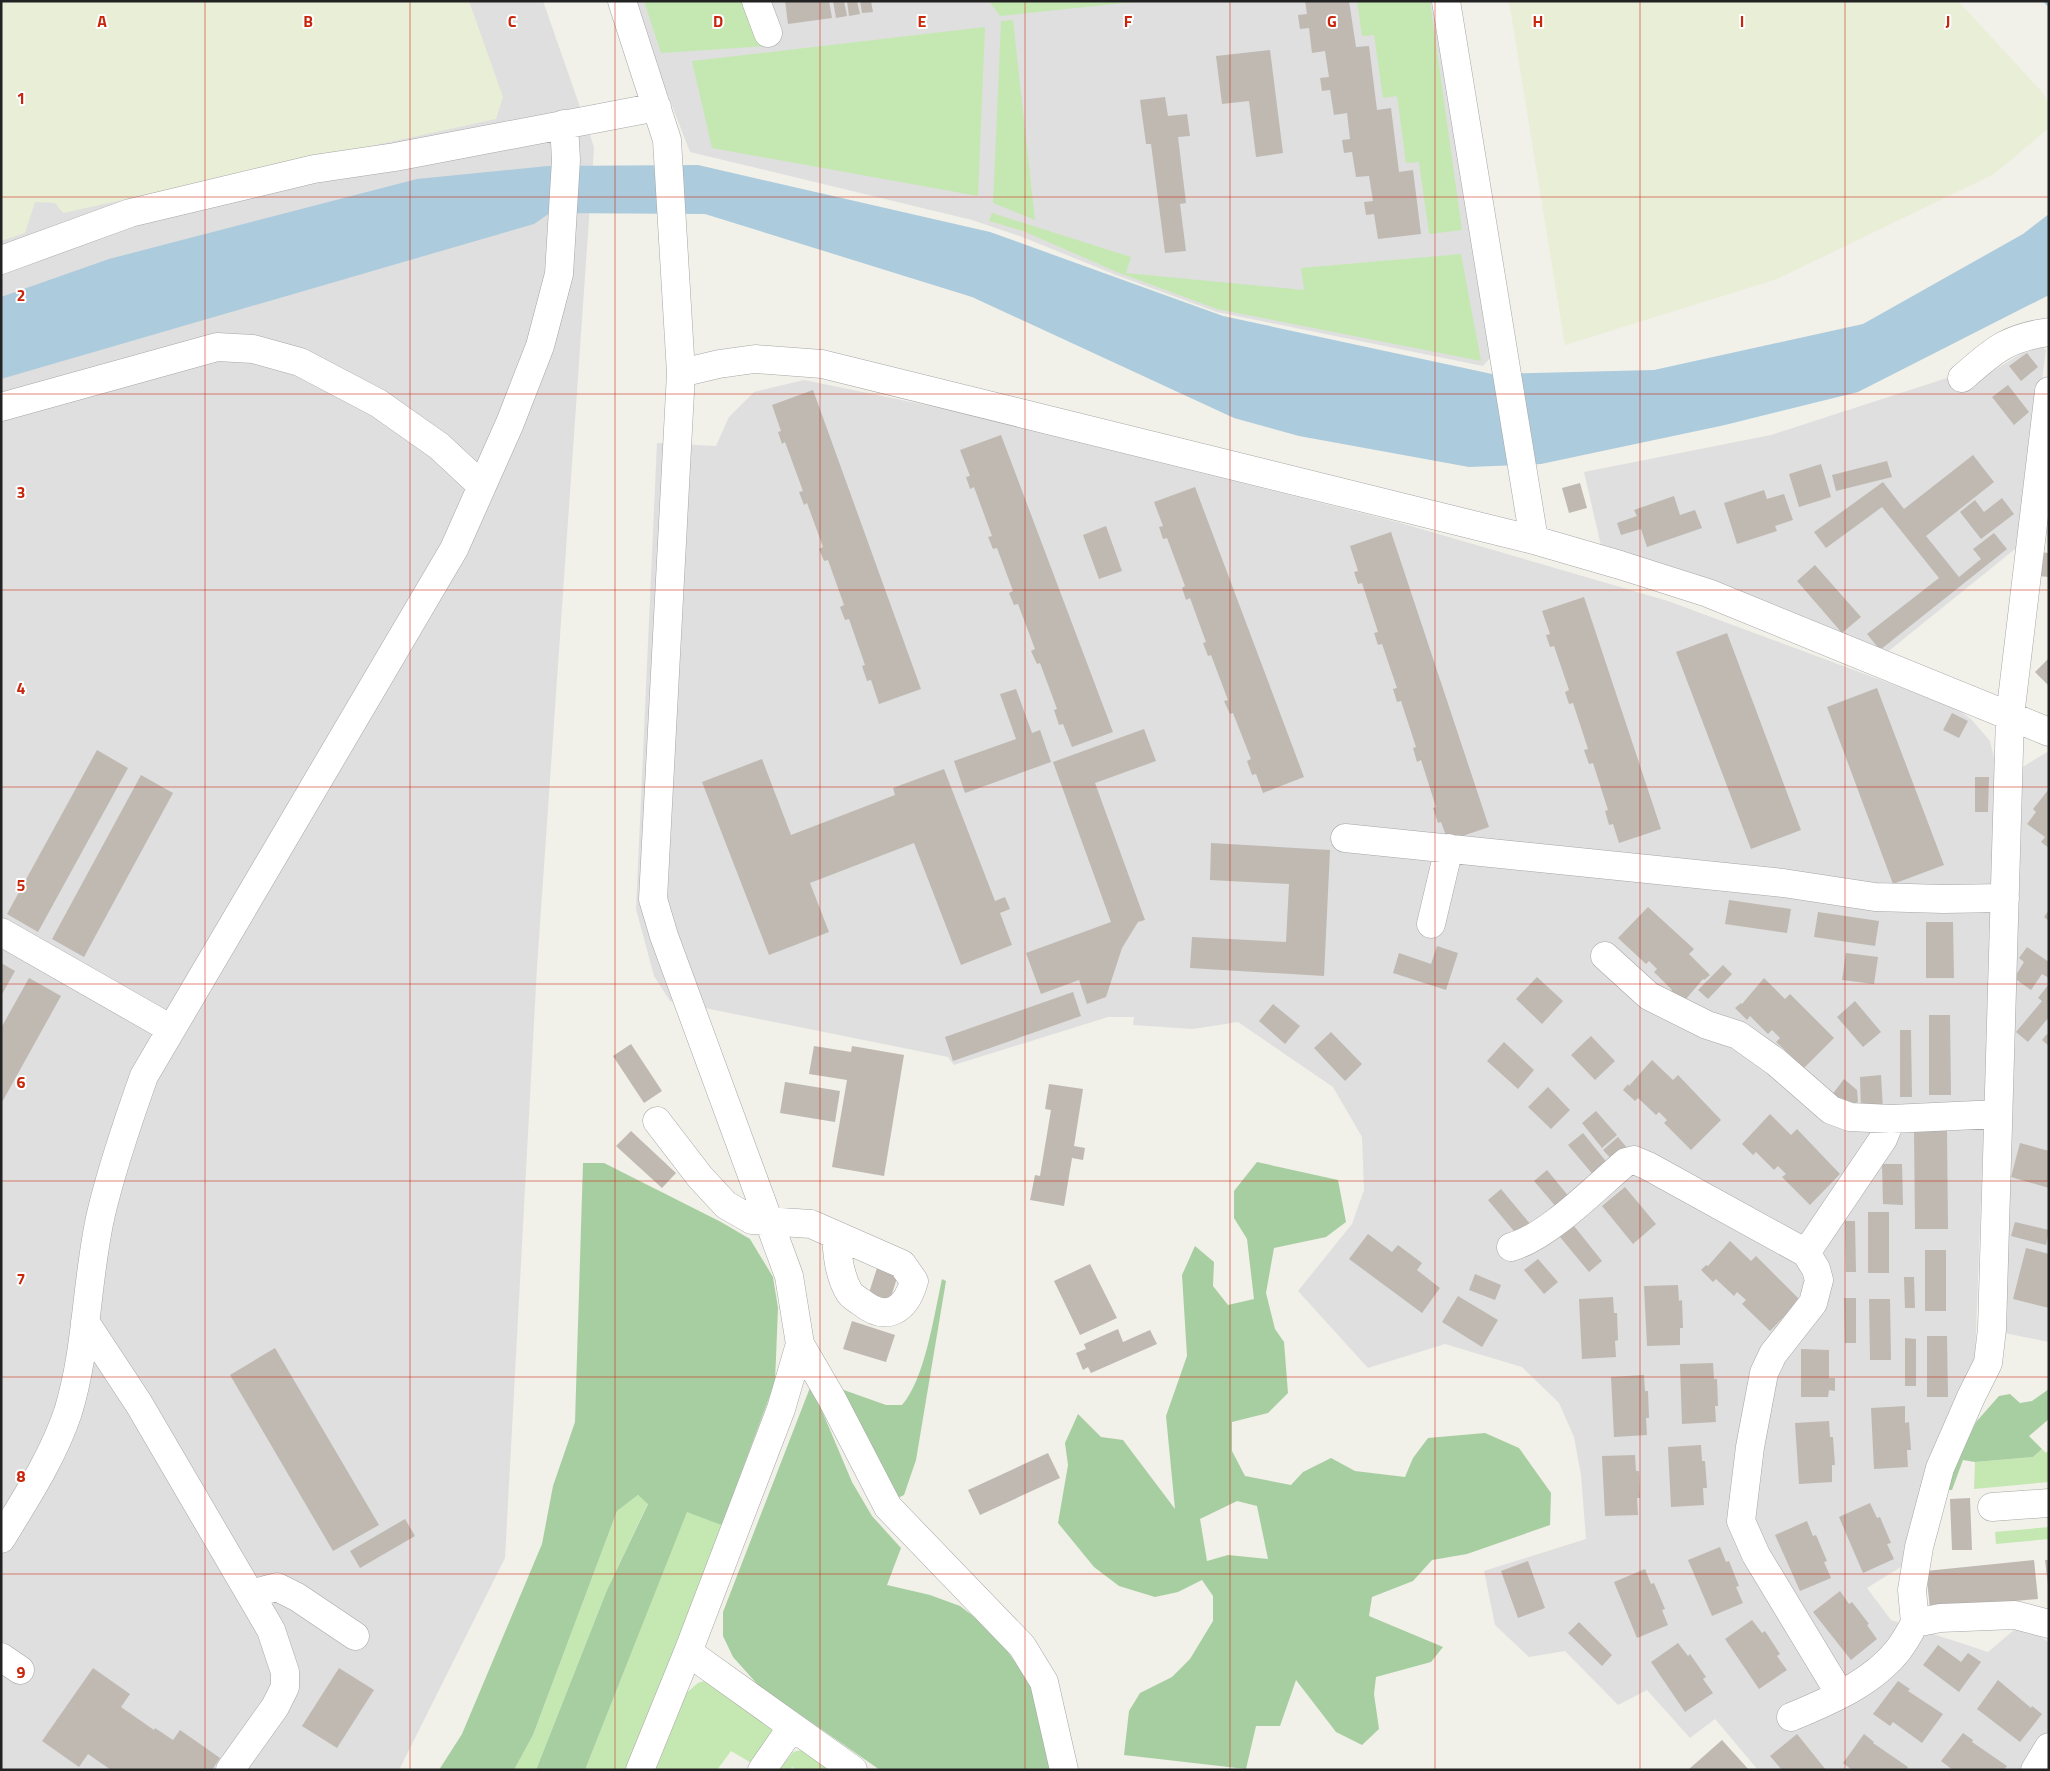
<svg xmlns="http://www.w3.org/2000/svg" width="2050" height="1771" font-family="'Titillium Web',sans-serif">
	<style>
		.residential { fill: #dfdfdf }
		.farmland { fill: #e9eed6 }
		.grass { fill: #c5e8b2 }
		.forest { fill: #a7cea0; fill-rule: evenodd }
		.water { fill: #accbdc }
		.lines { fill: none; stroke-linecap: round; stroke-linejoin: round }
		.stream { stroke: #accbdc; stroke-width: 8 }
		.building { fill: #bfb9b2 }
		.minor-casing { stroke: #a6a6a6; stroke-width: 29 }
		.minor { stroke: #fff; stroke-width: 28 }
		.grid { fill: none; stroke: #c8250b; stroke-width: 1; stroke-opacity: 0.55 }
		.grid-label { font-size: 16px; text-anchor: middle; font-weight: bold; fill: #c8250b; stroke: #fff; stroke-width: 4; stroke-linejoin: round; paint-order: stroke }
	</style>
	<rect width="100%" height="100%" fill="#f1f0e9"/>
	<path class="residential" d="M1,1H543L594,147L537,967L505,1558L399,1770H1Z
		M635,1H1437L1491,357L1483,366L1217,312L1116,275L1025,238L972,220L690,152L656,64Z
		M2037,344L2046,350L2020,545L1880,658L1602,550L1584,472L1771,435L1947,378L1962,390Z
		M804,380L955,411L1397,522L1668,601L1956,708L1971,719L1990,741L1997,770L1975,1358L1929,1469L1909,1562L1867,1588L1891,1620L1988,1652L2020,1625L2049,1642V1770H1758L1715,1719L1690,1738L1647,1690L1618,1705L1565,1651L1529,1657L1495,1625L1484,1571L1586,1539L1581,1475L1574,1437L1559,1403L1522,1367L1445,1344L1368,1368L1298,1291L1352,1224L1364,1190L1362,1137L1333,1087L1238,1022L1193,1029L1133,1025L1134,1017H1108L954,1065L948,1057L670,1001L654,976L636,909L657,443L716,446L729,417L754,392Z
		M2049,751V1342L2004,1333L2021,768Z"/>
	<path class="farmland" d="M1,1H469L503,97L496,119L63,213L55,203L35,202L25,233L1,241Z
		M1509,1H1958L2042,92L2049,103V128L1994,174L1777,279L1565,345Z"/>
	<path class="grass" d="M644,1H749L766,46L661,53Z
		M989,1H1144L1000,16Z
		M1357,1H1430L1462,230L1429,234L1419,162L1406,163L1397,96L1383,98L1374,35L1362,36Z
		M1013,20L1035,220L993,203L1001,21Z
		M985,27L978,196L712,148L692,61Z
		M992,213L1131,257L1126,273L1304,290L1301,268L1461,254L1481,361L1217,309L1117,272L1023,231L989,221Z
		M2042,1449L2046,1453L2049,1450V1482L1974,1489L1975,1462L2033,1457Z
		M638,1495L648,1503L607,1590L536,1770H514L533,1735L617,1511Z
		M687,1511L724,1526L630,1770H585Z
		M2049,1527V1539L1996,1544L1995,1532Z
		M707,1680L779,1728L753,1764L731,1751L717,1770H654L685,1694L698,1683Z
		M801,1750L809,1751L828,1764L824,1770H796L792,1767L790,1770H779L793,1752Z"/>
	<path class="forest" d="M1257,1162L1338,1180L1346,1222L1326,1237L1274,1248L1266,1293L1275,1329L1284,1342L1288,1393L1268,1413L1232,1422V1451L1245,1476L1291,1485L1303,1472L1331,1458L1355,1471L1405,1477L1413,1458L1428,1438L1485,1433L1519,1448L1551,1493L1550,1525L1467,1554L1432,1560L1413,1581L1372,1597L1369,1616L1443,1647L1431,1662L1376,1677L1374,1694L1379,1729L1362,1745L1336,1732L1296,1680L1280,1726H1256L1246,1769L1124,1755L1129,1711L1140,1693L1172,1677L1190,1659L1213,1621V1596L1202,1580L1178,1592L1155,1597L1119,1586L1094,1567L1058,1523L1068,1465L1065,1443L1078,1414L1101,1437L1123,1440L1175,1509L1166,1416L1187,1356L1182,1275L1195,1246L1214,1262L1213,1286L1228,1305L1254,1299L1247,1239L1234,1218V1191ZM1237,1501L1257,1506L1268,1559L1228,1555L1207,1561L1200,1519Z
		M583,1163H604L721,1222L750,1239L773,1277L778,1308L775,1382L730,1503L724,1526L687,1512L585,1770H536L607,1590L648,1504L638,1495L617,1511L533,1735L514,1770H439L462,1734L542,1544L553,1486L575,1422Z
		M942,1279L946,1281L916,1460L904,1495L896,1499L841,1389L886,1405H902C925,1379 934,1315 942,1279Z
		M811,1385L852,1482L872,1516L901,1548L887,1585L930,1595L960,1606L994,1632L1034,1689L1051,1770H880L759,1686L733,1657L723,1636V1612Z
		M2049,1389V1419L2029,1436L2042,1449L2033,1457L1975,1462L1963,1460L1952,1490H1944L1976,1422L1999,1396L2010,1394L2020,1403L2032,1401Z"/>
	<path class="water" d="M698,165L990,232L1223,316L1492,374L1654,370L1863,324L2023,234L2049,214V295L1858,392L1725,425L1541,464L1469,467L1299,436L1234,418L972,297L705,214L550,213L534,224L1,379V297L109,259L417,179L548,166Z"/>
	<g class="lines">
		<path class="stream" d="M2048,1L2049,2"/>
	</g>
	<path class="building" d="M785,1H829L832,18L788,24Z
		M833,1H844L847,16L836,18Z
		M847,1H857L860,14L849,16Z
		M860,1H871L873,12L862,13Z
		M1305,1H1349L1356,47L1369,46L1377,110L1391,108L1399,172L1413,170L1421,234L1378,239L1374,214L1366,215L1364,202L1373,201L1369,176L1356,177L1352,152L1344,153L1342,140L1350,139L1347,113L1334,115L1330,90L1322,91L1320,78L1329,77L1325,51L1312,53L1309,28L1300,29L1298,15L1307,14Z
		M1270,50L1283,153L1256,157L1249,101L1222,104L1216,56Z
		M1165,97L1168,116L1187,114L1190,136L1178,137L1186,203L1180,204L1186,251L1165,253L1151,144H1146L1140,100Z
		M2027,353L2038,367L2021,381L2009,366Z
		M2008,385L2029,412L2014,425L1992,397Z
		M813,390L921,689L879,704L871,680L867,681L862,666L865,665L849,619L845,620L840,607L844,605L828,560L824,561L819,549L823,547L807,503L804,505L799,492L803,491L785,442L782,444L778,432L781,431L772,405Z
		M1001,435L1113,732L1072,747L1063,724L1059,725L1054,710L1057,709L1040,663L1037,664L1031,651L1035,649L1018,604L1014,605L1009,593L1013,591L997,548L993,549L988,537L992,536L974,487L970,489L966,477L970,476L960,450Z
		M1973,455L1994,482L1926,536L1959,577L1981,559L1973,549L1994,533L2007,549L1880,650L1867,634L1939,578L1882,507L1826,548L1814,532L1883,482L1904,509Z
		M1887,461L1892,477L1836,491L1832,475Z
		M1821,464L1831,497L1799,507L1789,474Z
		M1580,483L1587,508L1569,513L1562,488Z
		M1195,487L1304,777L1263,793L1256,774L1252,775L1247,761L1251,759L1233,713L1230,714L1224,701L1228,700L1211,655L1208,656L1203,643L1206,642L1190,598L1186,600L1182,588L1185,586L1167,538L1163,539L1159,527L1163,526L1154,502Z
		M1764,490L1767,499L1784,494L1793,520L1775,526L1777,531L1737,544L1724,503Z
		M1674,496L1680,515L1695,510L1702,528L1647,547L1641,529L1621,535L1617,523L1637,516L1634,510Z
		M2002,498L2014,514L1981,539L1960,512L1975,500L1984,512Z
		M1106,526L1122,571L1099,579L1083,535Z
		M1391,532L1489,827L1448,841L1441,822L1438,823L1433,808L1436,807L1421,760L1417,762L1413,748L1416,747L1401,701L1397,702L1393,689L1397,688L1382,644L1378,645L1374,633L1378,632L1362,583L1358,584L1354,572L1358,571L1350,546Z
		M2040,552L2049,553V577L2038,576Z
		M1815,565L1861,617L1842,633L1797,581Z
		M1584,597L1661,829L1619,843L1613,824L1609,825L1605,811L1608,810L1593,763L1589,764L1584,750L1588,749L1573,703L1569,704L1565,692L1569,690L1554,646L1550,647L1546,635L1550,634L1542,611Z
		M1727,633L1801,830L1751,849L1676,652Z
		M2049,658V686L2035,672Z
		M1877,688L1944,865L1893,884L1827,707Z
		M1016,689L1032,733L1040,730L1051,762L965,793L954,761L1016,739L1000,694Z
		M1952,713L1968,721L1959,738L1943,730Z
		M1144,729L1156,761L1095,783L1145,920L1138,922L1122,948L1106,997L1087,1004L1079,980L1041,994L1026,953L1111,922L1053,762Z
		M97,750L128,768L38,932L7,914Z
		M762,759L791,835L895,795L893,788L944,769L995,901L1005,897L1010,909L1000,913L1012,945L961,965L914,843L810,883L829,932L769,955L702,782Z
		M141,775L173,793L84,957L52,939Z
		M1975,777H1989L1988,812H1975Z
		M2049,789V848L2041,842L2045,837L2027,824L2036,812L2033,809Z
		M1211,843L1330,850L1324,976L1190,968L1192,937L1286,942L1289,884L1210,880Z
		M1729,900L1791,909L1787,933L1725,924Z
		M1648,907L1694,949L1689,954L1710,975L1704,980L1703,979L1686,999L1669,993L1672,990L1654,972L1657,969L1649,961L1646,964L1618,938Z
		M2049,910V921L2044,917Z
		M1818,912L1879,921L1875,946L1814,937Z
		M1926,922H1953L1954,978H1926Z
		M1437,946L1458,953L1446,990L1393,973L1399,953L1431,964Z
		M2027,947L2049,962V978L2042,974L2031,990L2014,978L2024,962L2019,958Z
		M1846,953L1878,957L1874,984L1842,980Z
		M1,963L15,971L1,996Z
		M1723,965L1732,974L1708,999L1698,990Z
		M1537,977L1563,1001L1542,1024L1516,999Z
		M29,978L61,996L1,1104V1028Z
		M1764,978L1785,999L1790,994L1834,1038L1804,1068L1776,1042L1780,1038L1772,1030L1768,1034L1750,1016L1747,1020L1735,1008L1741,1003L1742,1004Z
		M2049,984V1017L2028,1042L2016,1032L2042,1001L2038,998Z
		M1073,992L1081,1016L953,1061L945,1037Z
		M1855,1001L1881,1032L1863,1047L1837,1017Z
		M1273,1004L1300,1026L1285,1044L1259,1021Z
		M1929,1015H1950L1951,1095H1929Z
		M1900,1030H1911L1912,1097H1900Z
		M1331,1032L1362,1064L1345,1081L1314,1048Z
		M2047,1034L2049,1036V1046L2042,1040Z
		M1591,1036L1615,1061L1595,1080L1571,1055Z
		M1504,1042L1534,1070L1518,1089L1487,1061Z
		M631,1044L662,1091L644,1103L613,1056Z
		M814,1046L851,1052L852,1046L904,1055L884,1176L832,1167L847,1080L809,1074Z
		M1652,1060L1673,1080L1678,1075L1721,1120L1691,1150L1664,1123L1667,1120L1659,1112L1656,1115L1638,1098L1635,1101L1623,1090L1628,1084L1629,1086Z
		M1881,1075L1883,1110L1861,1111L1860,1077Z
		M1844,1079L1857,1090L1858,1101L1850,1112L1831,1096Z
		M785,1082L840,1091L835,1122L780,1113Z
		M1049,1084L1083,1089L1074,1146L1085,1148L1083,1160L1072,1158L1064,1206L1030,1200L1035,1175L1040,1176L1051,1110L1045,1109Z
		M1548,1087L1570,1110L1551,1129L1528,1107Z
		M1596,1111L1617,1135L1602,1148L1582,1123Z
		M1770,1114L1791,1135L1797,1129L1840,1174L1810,1205L1782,1177L1786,1174L1778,1166L1774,1170L1756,1152L1753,1155L1742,1144Z
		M1914,1130H1947L1948,1229H1915Z
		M631,1131L676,1173L662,1188L616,1146Z
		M1583,1133L1609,1165L1595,1177L1568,1145Z
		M1618,1137L1628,1149L1614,1162L1603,1150Z
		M2020,1143L2049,1151V1188L2011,1177Z
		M1882,1164H1902L1903,1205L1883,1204Z
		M1547,1170L1570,1198L1557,1208L1534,1181Z
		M1625,1187L1656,1224L1633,1244L1602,1206Z
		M1501,1189L1531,1225L1518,1236L1488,1200Z
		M1868,1212H1889V1273H1868Z
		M1845,1221H1855L1856,1272H1846Z
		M2015,1222L2049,1230L2046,1245L2011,1236Z
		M1574,1226L1602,1261L1589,1272L1560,1237Z
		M1368,1234L1392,1252L1398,1245L1422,1263L1417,1270L1440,1288L1422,1313L1349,1259Z
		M1730,1241L1751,1261L1756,1256L1800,1300L1770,1331L1742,1304L1746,1300L1737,1292L1734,1296L1716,1279L1713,1282L1701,1270L1706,1265L1708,1266Z
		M2026,1248L2049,1254V1308L2013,1299Z
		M1925,1250H1946V1311H1925Z
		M1538,1259L1558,1282L1544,1294L1524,1270Z
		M1090,1264L1117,1318L1080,1335L1054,1281Z
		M877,1268L898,1275L888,1306L867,1299Z
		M1475,1274L1501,1285L1495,1300L1469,1290Z
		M1904,1277H1914L1915,1308H1905Z
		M1678,1285L1679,1301L1682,1300L1683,1328H1680V1345L1647,1346L1644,1286Z
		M1458,1296L1498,1320L1482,1347L1442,1322Z
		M1613,1297L1614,1313H1617L1618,1340L1615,1341L1616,1357L1582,1359L1579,1299Z
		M1844,1298H1856V1343H1845Z
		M1869,1299H1890L1891,1360H1870Z
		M852,1321L895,1335L886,1362L843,1349Z
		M1118,1329L1123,1342L1150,1330L1157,1344L1091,1373L1088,1367L1083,1370L1076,1353L1086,1349L1084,1344Z
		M1927,1336H1947L1948,1397H1927Z
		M1905,1338L1916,1339V1386H1905Z
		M275,1348L379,1525L333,1551L230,1375Z
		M1801,1349L1829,1350V1378H1835V1391L1829,1390L1828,1397H1801Z
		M1713,1363L1714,1379H1717L1718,1406H1715L1716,1422L1682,1424L1680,1364Z
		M1644,1375L1645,1391H1648L1649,1418H1646L1647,1435L1614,1437L1611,1377Z
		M1905,1406V1423L1909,1422L1911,1450H1907L1908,1467L1874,1469L1871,1408Z
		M1829,1421L1830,1437H1833L1835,1465H1832V1482L1799,1484L1795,1423Z
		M1701,1445L1702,1461H1705L1707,1488H1703L1704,1505L1671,1507L1668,1447Z
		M1048,1453L1060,1478L980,1515L968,1490Z
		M1635,1455L1636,1471H1639L1640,1498H1637L1638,1515L1605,1516L1602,1456Z
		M1970,1498L1972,1550H1952L1950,1499Z
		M1870,1503L1877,1518L1880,1517L1891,1543L1887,1544L1894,1559L1863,1573L1839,1517Z
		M405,1519L415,1536L360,1568L350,1551Z
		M1807,1521L1813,1536L1816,1535L1827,1561L1824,1562L1831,1578L1800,1591L1775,1535Z
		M1720,1547L1726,1562L1729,1561L1739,1586L1736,1587L1743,1603L1712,1616L1688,1560Z
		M2034,1560L2038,1599L1930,1609L1926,1571Z
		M2045,1560H2049V1585H2048Z
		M1528,1561L1545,1608L1518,1618L1501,1571Z
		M1645,1569L1651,1584L1654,1583L1665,1609L1662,1610L1668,1625L1637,1638L1614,1582Z
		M1840,1591L1849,1604L1852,1602L1869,1624L1867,1625L1877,1639L1851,1660L1813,1612Z
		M1752,1620L1762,1633L1765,1631L1780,1654L1777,1656L1787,1670L1759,1689L1725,1639Z
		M1579,1622L1612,1655L1602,1666L1568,1633Z
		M1678,1643L1688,1656L1690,1654L1706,1677L1703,1679L1713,1693L1685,1712L1651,1662Z
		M1938,1645L1961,1662L1968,1653L1981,1662L1959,1692L1923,1665Z
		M93,1668L130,1694L121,1707L154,1730L155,1728L173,1740L180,1730L220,1758L212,1770H111L88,1754L79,1767L42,1741Z
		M339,1668L374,1690L337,1748L302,1726Z
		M1998,1680L2031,1708L2032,1706L2042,1714L2020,1742L1977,1709Z
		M1898,1681L1910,1689L1908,1691L1943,1714L1922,1743L1893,1722L1890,1726L1873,1714Z
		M1963,1733L1973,1740L1972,1742L2007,1766L2004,1770H1953L1941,1761Z
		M1797,1734L1826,1770H1782L1770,1756Z
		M1864,1734L1874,1742L1873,1743L1908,1767L1906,1770H1852L1843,1763Z
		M1722,1740L1749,1770H1688Z"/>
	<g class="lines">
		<g class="minor-casing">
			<path id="minor" d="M622,1L667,140L681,373
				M756,1L768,33
				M1446,1L1534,540
				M1,260L130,213L314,169L395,157L657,107
				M1962,378C1993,351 2006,338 2049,332
				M1,407L217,347L253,349L300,362L378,403L439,446L482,486L454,549L144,1076C128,1121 112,1167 101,1214C86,1279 88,1347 68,1412C53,1457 26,1498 1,1539
				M482,486L510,423L540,346L559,274L566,160L564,124
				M1345,838L1783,883L1875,897L1943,899L2005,898
				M1431,924L1449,848
				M1,932L171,1029
				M1605,956L1649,996L1707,1025L1738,1035L1776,1062L1831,1110L1850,1117L1891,1119L1998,1114
				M657,1121L700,1177L726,1205L752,1220L811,1224L902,1264L914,1281C906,1310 887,1323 861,1302C857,1299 851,1296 849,1292C839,1275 837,1254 836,1235
				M1511,1247C1548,1237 1596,1187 1626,1162L1634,1160L1648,1166L1806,1253
				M85,1322L139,1404L271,1630L285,1672V1687L275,1707L230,1770
				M800,1344L832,1399L888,1507L1022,1646L1044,1682L1064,1770
				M1992,1507L2049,1503
				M250,1594L277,1587L297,1597L355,1636
				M1915,1623L1912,1590L1919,1547L1940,1468L1971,1397L1988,1363L1992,1329L2010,716L2049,391
				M688,1652L853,1770
				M1,1657L20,1670
				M1840,1694L1756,1555L1741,1521L1750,1447L1764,1373L1773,1354L1813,1303L1819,1280L1816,1269L1806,1253L1883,1139L1891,1119
				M1791,1717C1829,1701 1873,1683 1899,1649C1905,1641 1910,1632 1915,1623L1940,1618L2015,1615L2049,1624
				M640,1770L688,1652L781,1409L800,1344L789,1276L664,936L653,899L681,373L719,364L755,359L822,364L1534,540L1620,565L1708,593L2049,732
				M762,1770L792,1727
				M2035,1770L2049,1747"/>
		</g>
		<use href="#minor" class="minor"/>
	</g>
	<path class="grid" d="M205,1V1770M410,1V1770M615,1V1770M820,1V1770M1025,1V1770M1230,1V1770M1435,1V1770M1640,1V1770M1845,1V1770M1,197H2049M1,394H2049M1,590H2049M1,787H2049M1,984H2049M1,1181H2049M1,1377H2049M1,1574H2049"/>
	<g class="grid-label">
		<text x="102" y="27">A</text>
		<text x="308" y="27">B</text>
		<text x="512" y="27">C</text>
		<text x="718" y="27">D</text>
		<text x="922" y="27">E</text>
		<text x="1128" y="27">F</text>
		<text x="1332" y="27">G</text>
		<text x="1538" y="27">H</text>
		<text x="1742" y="27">I</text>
		<text x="1948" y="27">J</text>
		<text x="21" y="104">1</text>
		<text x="21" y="301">2</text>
		<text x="21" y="498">3</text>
		<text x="21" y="694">4</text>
		<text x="21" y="891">5</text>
		<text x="21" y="1088">6</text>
		<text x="21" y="1285">7</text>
		<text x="21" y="1482">8</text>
		<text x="21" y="1678">9</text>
	</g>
	<rect width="2050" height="1771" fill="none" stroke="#222222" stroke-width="5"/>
</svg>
